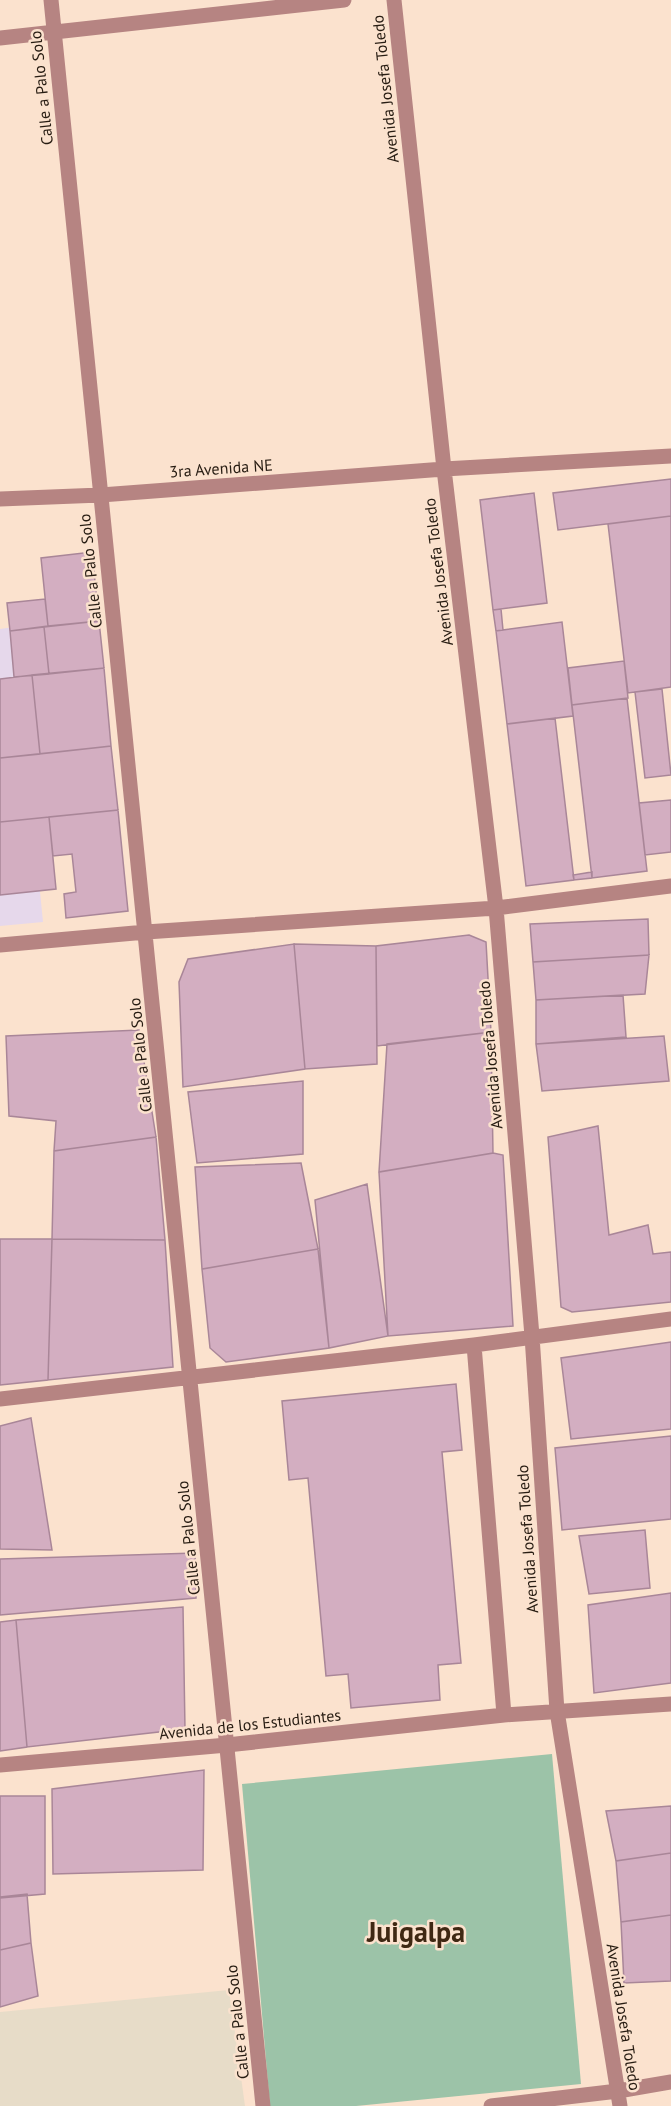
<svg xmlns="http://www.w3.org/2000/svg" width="671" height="2106" font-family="'PT Sans',sans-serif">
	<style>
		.commercial { fill: #e6d8eb }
		.education { fill: #e7dcc8 }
		.green { fill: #9cc3a8 }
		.building { fill: #d3aec1; stroke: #a98698; stroke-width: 1.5 }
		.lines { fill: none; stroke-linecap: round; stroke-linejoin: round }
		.minor { stroke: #b68482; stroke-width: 15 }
		.labels { text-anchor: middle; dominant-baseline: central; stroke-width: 5; stroke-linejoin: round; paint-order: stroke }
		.street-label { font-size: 16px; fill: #271c12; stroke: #fbe2ce }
		.town-label { font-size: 28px; font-weight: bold; fill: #3f2813; stroke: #fbe2ce }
	</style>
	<rect width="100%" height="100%" fill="#fbe2ce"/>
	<path class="commercial" d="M14,627L43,922L0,926V629Z"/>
	<path class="education" d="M229,1990L245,2106H0V2012Z"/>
	<path class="green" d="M552,1754L581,2084L356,2106H270L242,1784Z"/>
	<path class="building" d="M671,479V516L558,530L553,493Z
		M534,493L547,603L493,610L480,500Z
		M671,516V687L628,693L608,524Z
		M92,552L99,621L48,626L41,558Z
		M45,599L48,626L10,631L7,603Z
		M501,609L503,630L496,631L493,610Z
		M99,621L104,668L49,674L44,627Z
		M562,622L573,716L507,724L496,631Z
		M44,627L49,674L14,677L10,631Z
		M624,661L628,698L572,705L568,668Z
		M104,668L111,746L40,754L32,675Z
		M32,675L40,754L0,758V679Z
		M662,689L671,775L645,778L635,692Z
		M627,698L647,871L592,878L572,705Z
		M555,718L574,880L526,886L507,724Z
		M111,746L118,810L0,822V758Z
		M671,800V852L645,855L639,803Z
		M118,810L128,911L66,918L64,894L76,892L72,854L53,856L49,817Z
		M49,817L56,889L0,895V822Z
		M592,872V878L574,880L573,875Z
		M648,919L649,955L533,962L530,924Z
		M469,935L486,942L491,1032L377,1046L376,946Z
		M294,944L305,1069L183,1087L179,982L188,959Z
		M294,944L376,946L377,1064L305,1069Z
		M649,955L645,994L536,1000L533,962Z
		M623,995L626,1037L536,1044V1000Z
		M139,1030L156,1137L54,1151L56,1121L9,1116L6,1036Z
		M491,1032L493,1153L379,1172L387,1044Z
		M664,1036L669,1081L542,1091L536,1044Z
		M303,1081V1154L197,1163L188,1092Z
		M598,1126L609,1235L648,1225L653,1254L671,1252V1302L572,1312L561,1307L548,1137Z
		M156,1137L165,1240L52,1239L54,1151Z
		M493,1153L503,1155L513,1326L388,1336L379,1172Z
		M301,1163L318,1249L202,1269L195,1167Z
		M367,1184L388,1336L329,1348L315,1200Z
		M0,1239H52L48,1380L0,1385Z
		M52,1239L165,1240L173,1367L48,1380Z
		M318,1249L329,1348L226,1362L210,1348L202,1269Z
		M671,1342V1429L571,1439L561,1358Z
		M456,1384L462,1450L442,1452L461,1663L438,1665L440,1700L351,1708L348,1674L326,1676L308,1478L289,1480L282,1401Z
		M31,1418L52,1550L0,1549V1426Z
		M671,1436V1519L562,1530L555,1448Z
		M645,1530L650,1588L589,1594L579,1536Z
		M195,1553L196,1598L0,1615V1559Z
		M671,1593V1683L594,1693L588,1605Z
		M183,1607L185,1729L27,1747L16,1620Z
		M16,1620L27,1747L0,1751V1622Z
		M204,1770L203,1870L53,1874L52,1789Z
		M0,1796H45V1894L0,1898Z
		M671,1806V1853L616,1861L606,1811Z
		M671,1853V1915L621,1922L616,1861Z
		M27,1894L31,1943L0,1950V1897Z
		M671,1915V1981L624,1983L621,1922Z
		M31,1943L38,1996L0,2007V1950Z"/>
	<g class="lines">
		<path class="minor" d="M51,0L263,2106
			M394,0L444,469L496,908L532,1336L557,1711L620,2106
			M0,38L344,0
			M0,499L101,495L444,469L671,456
			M0,945L146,932L496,908L671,886
			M474,1345L504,1715L671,1704
			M0,1399L474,1345L671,1319
			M0,1765L227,1745L504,1715
			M491,2106L618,2091L671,2082"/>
	</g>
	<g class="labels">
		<g class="street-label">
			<text transform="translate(41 88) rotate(-96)">Calle a Palo Solo</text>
			<text transform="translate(385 89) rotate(-96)">Avenida Josefa Toledo</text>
			<text transform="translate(221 468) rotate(-4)">3ra Avenida NE</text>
			<text transform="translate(90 571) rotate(-96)">Calle a Palo Solo</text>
			<text transform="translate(438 572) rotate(-97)">Avenida Josefa Toledo</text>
			<text transform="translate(140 1055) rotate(-96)">Calle a Palo Solo</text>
			<text transform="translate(490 1055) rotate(-95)">Avenida Josefa Toledo</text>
			<text transform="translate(188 1538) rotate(-96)">Calle a Palo Solo</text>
			<text transform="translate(527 1539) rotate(-94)">Avenida Josefa Toledo</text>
			<text transform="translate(250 1724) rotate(-6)">Avenida de los Estudiantes</text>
			<text transform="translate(624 2017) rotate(81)">Avenida Josefa Toledo</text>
			<text transform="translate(237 2022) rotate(-96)">Calle a Palo Solo</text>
		</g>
		<g class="town-label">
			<text x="416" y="1931">Juigalpa</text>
		</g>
	</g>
</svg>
